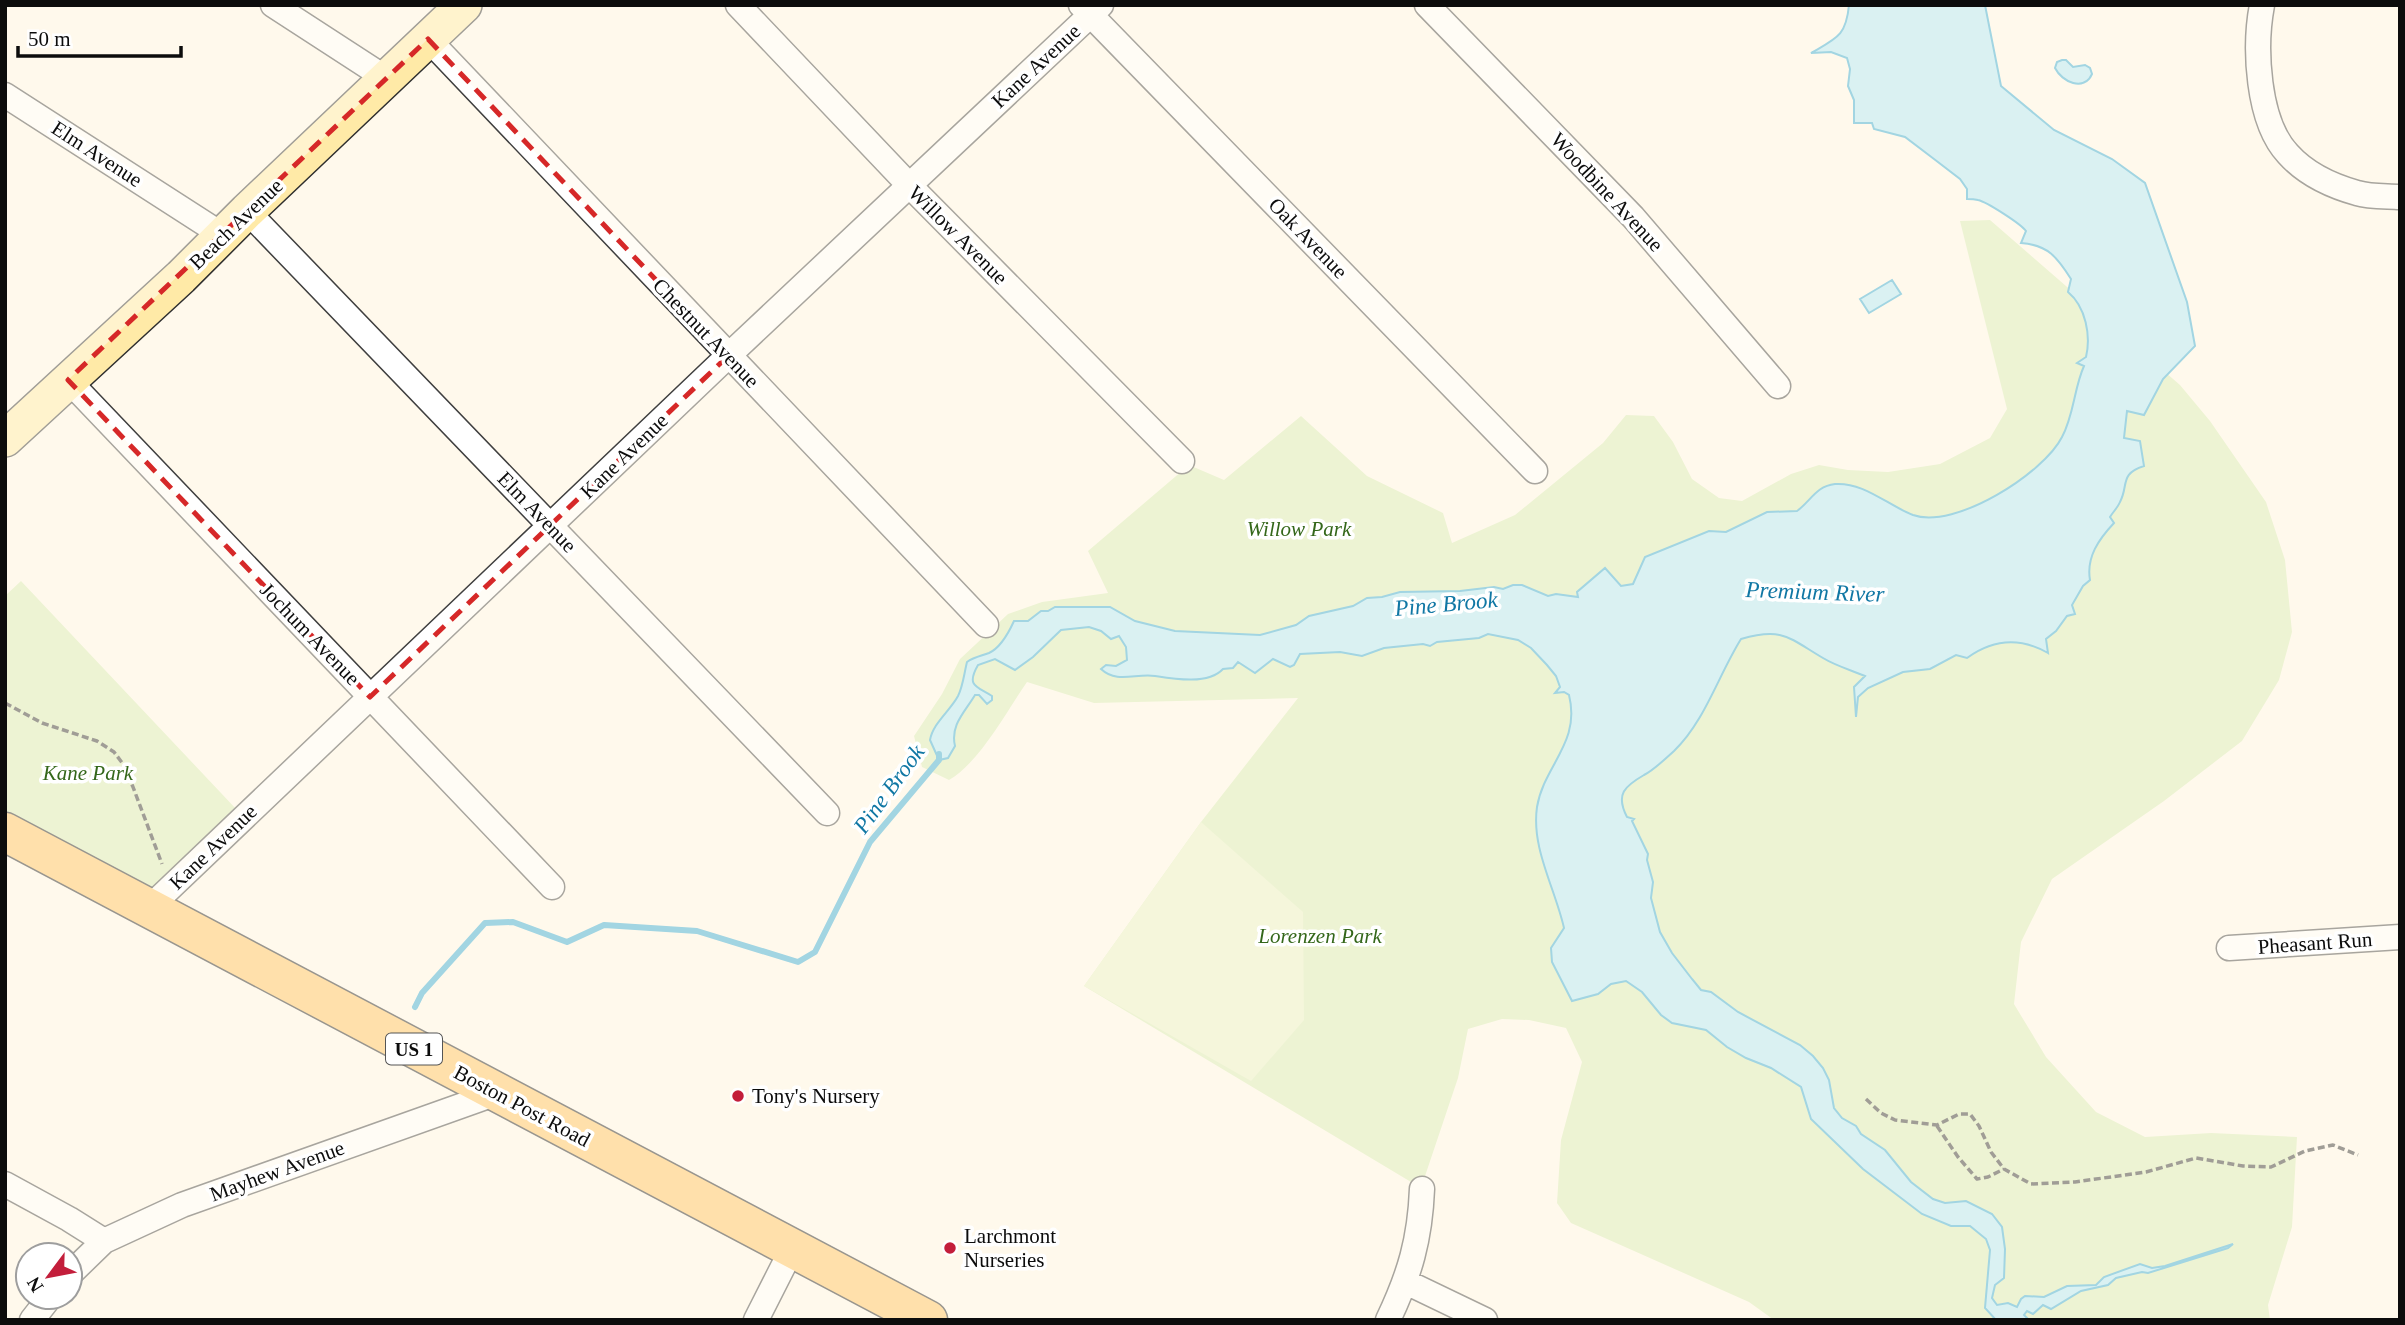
<svg xmlns="http://www.w3.org/2000/svg" width="2405" height="1325" font-family="'Times New Roman',serif">
	<style>
		.green { fill: #d8ebb4 }
		.pitch { fill: #e8f2c6 }
		.water { fill: #aee7f9; stroke: #31a8d4; stroke-width: 2 }
		.lines { fill: none; stroke-linecap: round; stroke-linejoin: round }
		.stream { stroke: #31a8d4; stroke-width: 6 }
		.street-casing { stroke: #3f3f3f; stroke-width: 27 }
		.secondary-casing { stroke: #2e2e2e; stroke-width: 38 }
		.primary-casing { stroke: #1d1d1d; stroke-width: 41 }
		.path { stroke: #2e2e2e; stroke-width: 3.5; stroke-dasharray: 7 3.5; stroke-linecap: butt }
		.street { stroke: #fff; stroke-width: 24 }
		.secondary { stroke: #ffeaa7; stroke-width: 35 }
		.primary { stroke: #ffc25c; stroke-width: 38 }
		.marked { fill: none; stroke: #d62828; stroke-width: 5; stroke-dasharray: 14 9; stroke-linejoin: round }
		.poi-dot { fill: #c31e3b; stroke: #fff; stroke-width: 2.5 }
		.labels { text-anchor: middle; dominant-baseline: central; stroke-width: 7; stroke-linejoin: round; paint-order: stroke }
		.shield { fill: #fff; stroke: #555; stroke-width: 2 }
		.shield-label { font-size: 19px; font-weight: bold; fill: #0c0c0c }
		.street-label { font-size: 21px; fill: #0c0c0c; stroke: #fff }
		.park-label { font-size: 21px; font-style: italic; fill: #34671a; stroke: #fff }
		.poi-label { font-size: 21px; fill: #0c0c0c; stroke: #fff; text-anchor: start }
		.water-label { font-size: 23px; font-style: italic; fill: #1077a4; stroke: #fff }
	</style>
	<rect width="100%" height="100%" fill="#fff9ec"/>
	<path class="green" d="M1990,220L2180,385L2210,421L2266,502L2285,560L2292,632L2279,680L2242,741L2164,801L2052,879L2021,942L2014,1004L2046,1057L2096,1112L2145,1137L2211,1133L2297,1137L2292,1227L2268,1305L2270,1320H1774L1749,1302L1571,1223L1557,1203L1561,1140L1582,1062L1566,1028L1529,1020L1502,1019L1468,1029L1458,1078L1421,1188L1084,986L1201,822L1298,698L1094,703L1027,682C1006,712 980,762 949,780L922,767L914,736L942,694L960,659L1008,614L1042,602L1108,593L1088,551L1189,465L1224,480L1301,416L1367,476L1443,513L1452,543L1515,515L1603,443L1626,415L1654,416L1673,442L1692,479L1719,498L1742,501L1791,474L1819,465L1848,470L1888,472L1940,464L1990,438L2007,409L1960,221Z
		M21,581L238,811L149,898L5,824V596Z"/>
	<path class="pitch" d="M1201,822L1303,912L1304,1020L1251,1081L1084,986Z"/>
	<path class="water" d="M1849,5H1985L2001,86L2054,130L2112,159L2145,183L2187,302L2195,346L2163,379L2144,415L2127,411L2124,438L2140,441L2144,466C2119,474 2129,485 2120,502C2118,507 2113,512 2110,517L2114,523C2099,539 2086,557 2090,580L2083,586L2072,605L2075,614L2067,616L2056,631L2046,639L2048,653C2020,637 1993,639 1967,658L1956,655L1930,669L1903,672L1868,688L1858,697L1856,717L1854,687L1865,676C1851,670 1836,666 1823,658C1789,638 1783,627 1741,639C1718,676 1705,721 1674,751C1665,759 1654,770 1644,775C1625,786 1615,794 1627,817L1634,819L1632,821L1648,854L1647,860L1653,882L1651,898L1660,932L1672,953L1692,979L1701,990L1711,992L1738,1012L1800,1045L1813,1056L1823,1068L1829,1080L1834,1108L1842,1118L1856,1126L1861,1134L1885,1150L1911,1182L1933,1199L1945,1203L1966,1201L1992,1214L2002,1227L2005,1249L2004,1278L1995,1285L1992,1298L1997,1305L2008,1303L2017,1307L2021,1299L2025,1296L2044,1297L2067,1286L2096,1285L2104,1277L2140,1264L2152,1268L2165,1266L2233,1244L2228,1248L2148,1273L2142,1272L2116,1278L2108,1285L2081,1291L2051,1309L2043,1305L2033,1314L2027,1311L2024,1315L2029,1320H1996L1985,1308L1990,1250L1986,1239L1970,1226H1951L1922,1214L1863,1169L1811,1119L1801,1087L1771,1068L1746,1058L1727,1047L1706,1030L1672,1023L1661,1015L1642,992L1626,981L1611,984L1598,994L1572,1001L1552,962L1551,948L1564,928C1555,888 1531,848 1537,807C1544,765 1581,743 1569,695L1564,692L1555,693L1560,687L1556,676L1547,665L1531,648L1518,640L1488,634L1479,638L1437,642L1430,646L1423,644L1384,648L1362,656L1340,652L1300,654L1294,665L1290,667L1273,659L1255,673L1238,662L1233,668L1223,669C1208,685 1174,679 1155,676C1136,673 1117,684 1101,669L1106,665L1116,666L1127,660L1126,647L1119,636L1111,639L1101,631L1089,627L1061,630L1033,657L1015,670L995,659L978,665C966,686 976,686 992,696V700L987,704L979,695H975C965,712 950,725 955,746L948,758L939,760L930,740C933,723 950,711 958,696C963,686 964,674 967,662C974,657 981,656 989,653C1000,648 1009,632 1014,621H1028L1041,611H1048L1055,607H1110L1135,621L1175,631L1260,635L1296,625L1309,616L1353,606L1367,598L1382,597L1400,592L1460,591L1494,587L1503,589L1513,585H1522L1548,596L1556,594L1578,597L1577,592L1605,568L1621,586L1633,584L1645,557L1709,531L1726,532L1767,512L1797,511C1811,501 1816,486 1835,484C1864,482 1887,505 1913,515C1955,530 2044,473 2062,437C2074,415 2074,388 2084,366L2077,363L2086,357C2091,336 2086,307 2068,292L2071,279C2057,257 2048,245 2021,243L2026,231C2021,224 1987,202 1978,200C1974,199 1970,199 1967,199V189L1960,179L1934,159L1905,137L1874,129L1872,123H1854V100L1848,86L1850,69L1847,58L1831,52L1811,53C1837,38 1846,36 1849,5Z
		M2062,60H2066L2073,67L2085,65L2090,68L2092,74C2084,92 2062,82 2055,68L2057,62Z
		M1892,280L1901,294L1869,313L1860,299Z"/>
	<g class="lines">
		<path class="stream" d="M415,1007L422,993L485,923L513,922L567,942L604,925L697,931L798,962L815,952L870,842L939,760V754"/>
		<g class="street-casing">
			<path id="street" d="M273,5L387,79
				M738,5L909,185L1182,461
				M1081,5L1535,471
				M1427,5L1633,217L1778,386
				M2262,5C2254,47 2257,121 2288,154C2305,173 2332,186 2357,193C2370,197 2386,196 2400,197
				M428,39L986,625
				M5,95L224,236
				M247,211L827,813
				M68,380L552,887
				M149,908L728,356L1101,5
				M2229,948L2400,937
				M5,1184L69,1219L104,1241
				M70,1274L104,1241L182,1205L497,1093
				M1406,1282L1485,1320
				M32,1320L50,1297
				M756,1320L792,1249
				M1388,1320C1410,1274 1420,1239 1422,1189"/>
		</g>
		<g class="secondary-casing">
			<path id="secondary" d="M5,439L181,277L247,211L464,5"/>
		</g>
		<g class="primary-casing">
			<path id="primary" d="M5,832L928,1320"/>
		</g>
		<path class="path" d="M5,703L42,723L97,741L114,752L123,764L133,787L162,864
			M1866,1099L1881,1113L1895,1120L1937,1125L1959,1114H1970L1979,1126L1991,1152L2004,1169L2031,1184L2075,1182L2146,1172L2196,1158L2243,1166L2271,1167L2305,1151L2333,1145L2358,1155
			M1937,1126L1958,1157L1977,1179L1988,1177L2004,1169"/>
		<use href="#street" class="street"/>
		<use href="#secondary" class="secondary"/>
		<use href="#primary" class="primary"/>
	</g>
	<path d="M0 0H2405V1325H0ZM428,39L728,356L370,697L68,380Z" fill="#fff9ec" fill-opacity=".55" fill-rule="evenodd"/>
	<path class="marked" d="M428,39L728,356L370,697L68,380Z"/>
	<g class="poi-dot">
		<circle cx="738" cy="1096" r="7"/>
		<circle cx="950" cy="1248" r="7"/>
	</g>
	<g class="labels">
		<rect class="shield" x="386" y="1033.5" width="56" height="31" rx="5"/>
		<g class="shield-label">
			<text x="414" y="1049">US 1</text>
		</g>
		<g class="street-label">
			<text transform="translate(1036 66) rotate(-43)">Kane Avenue</text>
			<text transform="translate(97 154) rotate(33)">Elm Avenue</text>
			<text transform="translate(1607 192) rotate(47)">Woodbine Avenue</text>
			<text transform="translate(236 224) rotate(-44)">Beach Avenue</text>
			<text transform="translate(958 235) rotate(45)">Willow Avenue</text>
			<text transform="translate(1308 238) rotate(46)">Oak Avenue</text>
			<text transform="translate(706 333) rotate(46)">Chestnut Avenue</text>
			<text transform="translate(624 456) rotate(-44)">Kane Avenue</text>
			<text transform="translate(537 512) rotate(46)">Elm Avenue</text>
			<text transform="translate(310 634) rotate(46)">Jochum Avenue</text>
			<text transform="translate(213 847) rotate(-44)">Kane Avenue</text>
			<text transform="translate(2315 943) rotate(-4)">Pheasant Run</text>
			<text transform="translate(522 1106) rotate(28)">Boston Post Road</text>
			<text transform="translate(277 1171) rotate(-20)">Mayhew Avenue</text>
		</g>
		<g class="park-label">
			<text x="1299" y="529">Willow Park</text>
			<text x="88" y="773">Kane Park</text>
			<text x="1320" y="936">Lorenzen Park</text>
		</g>
		<g class="poi-label">
			<text x="752" y="1096">Tony's Nursery</text>
			<text x="964" y="1236">Larchmont<tspan x="964" dy="24">Nurseries</tspan></text>
		</g>
		<g class="water-label">
			<text transform="translate(1815 592) rotate(2)">Premium River</text>
			<text transform="translate(1446 604) rotate(-5)">Pine Brook</text>
			<text transform="translate(889 789) rotate(-54)">Pine Brook</text>
		</g>
	</g>
	<rect width="2405" height="1325" fill="none" stroke="#0c0c0c" stroke-width="14"/>
	<g transform="translate(49 1276) rotate(238)"><circle r="33" fill="#ffffff" stroke="#9e9e9e" stroke-width="2"/>
	<path d="M0-5L12 26L0 18L-12 26Z" fill="#c31e3b"/>
	<text y="-10" font-size="19" font-weight="bold" text-anchor="middle" fill="#0c0c0c">N</text>
	</g>
	<path d="M18 46v10h163v-10" fill="none" stroke="#0c0c0c" stroke-width="3.5"/>
	<text x="28" y="46" font-size="21" fill="#0c0c0c" stroke="#ffffff" stroke-width="5" paint-order="stroke">50 m</text>
</svg>
